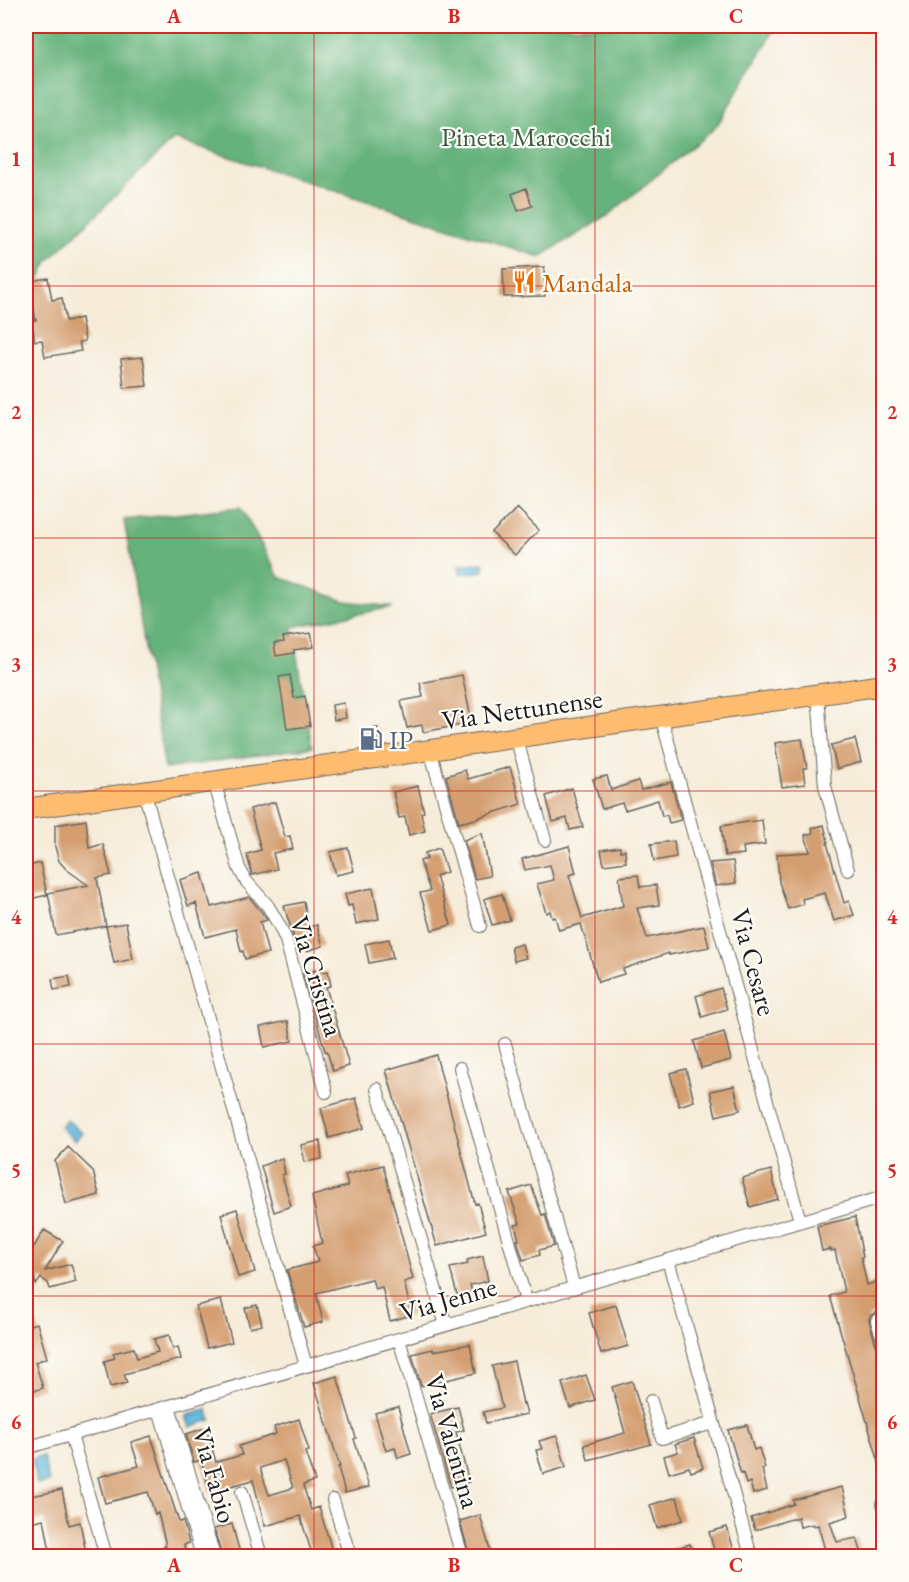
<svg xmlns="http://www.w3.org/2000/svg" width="909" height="1582" font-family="'EB Garamond',serif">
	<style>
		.forest { fill: #66b27b; stroke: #41674c; stroke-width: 1.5 }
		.water { fill: #5cb5d9; stroke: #3c687a; stroke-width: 1.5 }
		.building { fill: #d49e70; fill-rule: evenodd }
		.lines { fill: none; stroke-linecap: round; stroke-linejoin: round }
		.minor-casing { stroke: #68655e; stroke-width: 14 }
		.primary-casing { stroke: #68655e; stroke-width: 22 }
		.minor { stroke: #fff; stroke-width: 12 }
		.primary { stroke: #febc70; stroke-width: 20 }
		.grid { fill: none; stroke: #d62828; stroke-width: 1.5; stroke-opacity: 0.55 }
		.labels { text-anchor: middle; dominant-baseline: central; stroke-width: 4.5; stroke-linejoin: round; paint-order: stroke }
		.park-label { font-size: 27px; fill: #3e5b45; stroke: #fdfcf7 }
		.food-label { font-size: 27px; fill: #c56008; stroke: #fdfcf7; text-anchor: start }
		.street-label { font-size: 27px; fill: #1c1c1c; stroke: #fdfcf7 }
		.service-label { font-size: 27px; fill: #4e5e75; stroke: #fdfcf7; text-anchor: start }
		.neatline { fill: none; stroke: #d62828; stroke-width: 2 }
		.grid-label { font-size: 20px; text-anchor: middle; font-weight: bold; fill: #d62828 }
	</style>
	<rect width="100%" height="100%" fill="#fdfcf7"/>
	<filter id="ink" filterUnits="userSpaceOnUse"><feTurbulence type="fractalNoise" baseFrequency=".0167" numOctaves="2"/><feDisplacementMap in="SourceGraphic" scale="12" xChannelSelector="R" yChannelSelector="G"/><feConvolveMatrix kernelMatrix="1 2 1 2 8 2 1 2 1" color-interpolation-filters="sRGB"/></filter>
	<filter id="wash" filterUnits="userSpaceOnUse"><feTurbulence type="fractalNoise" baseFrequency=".008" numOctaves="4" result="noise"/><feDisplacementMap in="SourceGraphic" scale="24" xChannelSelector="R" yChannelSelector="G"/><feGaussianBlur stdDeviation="1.35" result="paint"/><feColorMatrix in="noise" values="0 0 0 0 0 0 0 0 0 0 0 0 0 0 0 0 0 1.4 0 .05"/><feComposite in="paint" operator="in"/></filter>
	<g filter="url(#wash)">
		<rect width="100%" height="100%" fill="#f6ecd9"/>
		<path class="forest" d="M26,26H777L716,127L607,216L540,257L174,139L48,261L26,307Z
			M241,507L279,577L345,601L393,607L292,627L312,747L165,769L124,520Z"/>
		<path class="water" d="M483,563L484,571L460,574L459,565Z
			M67,1120L82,1133L75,1141L60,1127Z
			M207,1409L211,1420L190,1427L186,1416Z
			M43,1456L49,1482L37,1484L32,1459Z"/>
		<g id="blocks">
			<path class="building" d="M526,188L532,206L518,211L512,194Z
				M544,267L545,296L504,297L503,269Z
				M48,278L52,300L62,298L66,321L81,318L85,341L79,342L81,351L45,357L42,340L35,341L32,321L36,320L29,281Z
				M143,357L147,386L124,388L121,359Z
				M517,508L539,530L515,555L492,533Z
				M311,633L314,647L294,650V653L276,656L274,643L284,642L283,637Z
				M290,675L294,698L305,696L310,726L287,729L279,677Z
				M462,675L472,723L423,732L422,725L407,728L401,701L423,697L420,683Z
				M344,703L346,718L334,720L332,705Z
				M378,728L380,745L363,748L361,731Z
				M802,739L807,768H803L805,784L782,787L775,743Z
				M855,739L861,762L837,769L831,745Z
				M510,767L521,804L480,817V818L459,823L446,776L465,770L468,779Z
				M607,776L611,790L638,781L641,790L671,782L681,820L669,823L667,815L662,816L658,800L625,810L622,803L602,809L593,779Z
				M418,786L424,812L421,813L425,831L409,835L405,817L399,818L393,792Z
				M572,788L583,827L570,830L567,818L553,822L546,796Z
				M275,802L285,837L290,836L293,849L273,853L277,869L252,875L247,854L261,850L250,809Z
				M86,820L89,848L103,844L111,875L97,878L106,926L56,935L48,893L88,885L66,869L59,861L55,847V825Z
				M762,820L765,844L743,847L744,854L725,856L721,826Z
				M824,825L828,842L827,843L844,903L849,901L854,915L834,921L825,893L802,899L803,904L788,909L779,882L777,854L810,852L805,835L813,833L812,828Z
				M482,833L490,876L475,879L464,840Z
				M674,841L676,857L654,861L651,844Z
				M569,846L576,873L569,875L582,918L623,906L619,877L638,875L640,887L656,885L659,905L637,908L647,938L704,926L709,947L669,955V953L623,969L624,974L598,982L581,924L559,930L555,917L552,918L550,911L546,913L537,884L554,880L550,865L525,870L522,859Z
				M620,847V851L625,850L626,862L604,865L601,850Z
				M348,848L354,871L336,875L330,852Z
				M439,848L447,872L436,876L451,925L432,930L420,893L430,891L420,861L427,859L425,853Z
				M733,861L736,883L716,886L710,863Z
				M40,863L47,895L30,899L26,878V867Z
				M202,873L211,907L249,897L261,911L267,920L260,922L268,953L245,959L243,951L241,952L236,929L205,937L196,903L188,906L180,880Z
				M373,888L379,919L356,924L352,905L348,906L345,894Z
				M502,894L510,920L492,925L484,899Z
				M304,902L309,927L317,925L323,946L306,951L305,946L297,948L284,906Z
				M126,923L133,959L114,963L106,926Z
				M389,939L393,958L369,963L365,944Z
				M522,944L526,958L514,961L511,947Z
				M321,969L322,972L328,971L331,986L326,987L349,1066L333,1071L327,1051H325L303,974Z
				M69,976L71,987L54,990L52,979Z
				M721,988L727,1009L702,1017L696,996Z
				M288,1021L292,1041L264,1047L260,1027Z
				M724,1032L731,1060L701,1068L694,1041Z
				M436,1055L475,1204L478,1203L486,1232L437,1246L386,1070Z
				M686,1069L694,1101L679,1106L670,1073Z
				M734,1086L740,1110L716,1116L710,1091Z
				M356,1098L364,1128L329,1138L321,1108Z
				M320,1141L322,1159L305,1162L301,1145Z
				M68,1147L93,1171L99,1195L66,1204L55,1161Z
				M282,1158L285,1174L282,1175L291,1206L274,1212L261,1166Z
				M383,1165L413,1279L404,1282L412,1315L390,1321L382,1287L375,1289L372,1279L316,1293L323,1322L304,1327L287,1270L318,1262L313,1246L322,1243L312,1196L348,1186L345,1175Z
				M771,1170L778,1199L750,1207L742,1178Z
				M531,1185L542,1215L545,1214L554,1246L539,1250L540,1255L523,1260L517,1240H519L515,1225L520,1224L509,1192Z
				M237,1209L255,1272L238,1277L221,1214Z
				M855,1217L863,1257H861L867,1285L884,1279V1316L879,1313H875L870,1316L869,1320L876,1345L879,1348L884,1350V1468L881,1469L830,1296L844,1292L835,1250L831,1251V1249L822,1251L817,1226Z
				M44,1230L63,1241L45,1271L71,1264L76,1282L50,1289L48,1283L41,1278L36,1285L29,1255Z
				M483,1256L488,1281L470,1285L472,1292L457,1295L450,1268L468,1264L467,1260Z
				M221,1300L232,1342L207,1348L196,1306Z
				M257,1305L262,1325L250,1328L245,1308Z
				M616,1305L628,1346L601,1354L589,1313Z
				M37,1323L47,1358L35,1362L43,1388L26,1393V1339L29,1338L26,1326Z
				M169,1335L173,1349L178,1347L181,1359L124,1374L127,1383L110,1387L104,1361L115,1358L113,1353L134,1348L137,1358L158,1352L154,1339Z
				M470,1344L476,1373L421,1386L412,1354L433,1349V1351Z
				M514,1361L523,1404L524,1403L527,1414L486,1423L483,1412L502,1408L492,1366Z
				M586,1375L595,1400L570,1408L562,1383Z
				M337,1376L356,1438L354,1439L369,1487L345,1493L338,1467H340L314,1383Z
				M632,1381L651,1444L630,1450L629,1449L588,1460L584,1445L625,1433L612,1387Z
				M398,1407L411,1454L398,1458L395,1448L386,1451L375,1413Z
				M458,1407L464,1430L456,1432L469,1482L451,1487L430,1414Z
				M299,1419L309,1451L305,1452L315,1481L303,1485L311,1510L319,1507L334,1557H313L300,1516L265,1526L253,1480L210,1492L201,1460L194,1462L186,1434L206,1428L216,1462L242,1455L239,1446L276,1434L274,1427ZM284,1460L293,1488L269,1495L260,1468Z
				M747,1425L754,1450L759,1448L765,1468L762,1469L767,1490L753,1494L750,1482L746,1484L743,1473L741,1474L728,1430Z
				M151,1436L179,1522L183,1521L189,1543L184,1545L187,1557H165L162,1547L166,1546L158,1513L155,1514L148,1492L105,1503L98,1477L139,1466L131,1442Z
				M557,1436L566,1467L543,1474L536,1450L542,1449L539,1441Z
				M694,1438L703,1468L691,1472L689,1467L669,1473L664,1456L678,1452L675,1444Z
				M842,1487L849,1516L830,1522L837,1542L857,1538L863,1557H827L818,1525L814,1526L813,1524L800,1527L798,1517L755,1530L751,1518L794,1504L793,1500Z
				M62,1490L69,1525L80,1522L86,1553L67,1557H51L44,1519L26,1523V1497Z
				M677,1497L683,1520L657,1528L650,1505Z
				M480,1515L492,1557H470L460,1521Z
				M232,1524L241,1557H222L214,1529Z
				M727,1527L736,1557H716L709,1532Z
				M690,1544L694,1557H658V1553Z"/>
		</g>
	</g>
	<g filter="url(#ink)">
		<use href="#blocks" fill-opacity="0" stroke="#68655e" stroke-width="1.5"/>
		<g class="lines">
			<g class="minor-casing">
				<path id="minor" d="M818,694L825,786L848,870
					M661,716L800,1221
					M516,737L545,840
					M430,750L480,926
					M214,781L239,868L246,881L268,906L279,925L286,940L326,1092
					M144,791L306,1366
					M505,1044L574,1287
					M460,1068L526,1301
					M377,1089L446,1325
					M668,1260L740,1517
					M877,1321L884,1342
					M399,1339L462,1556
					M651,1401L662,1438L713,1423
					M169,1406L214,1556
					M159,1409L202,1556
					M71,1435L106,1556
					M26,1448L884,1197
					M242,1492L261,1556
					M333,1500L350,1556
					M883,1504L884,1505
					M741,1520L751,1556"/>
			</g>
			<g class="primary-casing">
				<path id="primary" d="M26,809L588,727L884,685"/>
			</g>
			<use href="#minor" class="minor"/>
			<use href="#primary" class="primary"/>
		</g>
	</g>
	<path class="grid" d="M314,26V1556M595,26V1556M26,286H884M26,538H884M26,791H884M26,1044H884M26,1296H884"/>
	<defs>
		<g id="restaurant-bare" transform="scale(1.8)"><path d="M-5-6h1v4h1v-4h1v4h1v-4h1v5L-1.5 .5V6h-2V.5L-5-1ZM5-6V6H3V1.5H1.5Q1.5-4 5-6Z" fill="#e8710a" stroke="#fdfcf7" stroke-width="2.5" paint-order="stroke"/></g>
		<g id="fuel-bare" transform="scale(1.8)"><path d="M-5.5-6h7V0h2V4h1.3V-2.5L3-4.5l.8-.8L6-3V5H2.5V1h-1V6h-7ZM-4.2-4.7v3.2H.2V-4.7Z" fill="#5c6f8a" stroke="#fdfcf7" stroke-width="2.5" paint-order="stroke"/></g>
	</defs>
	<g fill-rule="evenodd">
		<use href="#restaurant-bare" x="524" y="282"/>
		<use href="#fuel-bare" x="371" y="739"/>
	</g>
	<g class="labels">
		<g class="park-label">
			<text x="526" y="136">Pineta Marocchi</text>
		</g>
		<g class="food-label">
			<text x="542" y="282">Mandala</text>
		</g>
		<g class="street-label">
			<text transform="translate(522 709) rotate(-8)">Via Nettunense</text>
			<text transform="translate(754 962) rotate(75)">Via Cesare</text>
			<text transform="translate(317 976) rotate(73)">Via Cristina</text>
			<text transform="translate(448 1299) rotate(-16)">Via Jenne</text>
			<text transform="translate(453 1441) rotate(74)">Via Valentina</text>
			<text transform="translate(215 1475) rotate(74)">Via Fabio</text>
		</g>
		<g class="service-label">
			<text x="389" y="739">IP</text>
		</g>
	</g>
	<rect width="909" height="1582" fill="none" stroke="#fdfcf7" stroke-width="66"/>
	<rect x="33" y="33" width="843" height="1516" class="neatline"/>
	<g class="grid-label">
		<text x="174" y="23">A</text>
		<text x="454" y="23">B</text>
		<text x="736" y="23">C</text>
		<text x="16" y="166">1</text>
		<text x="892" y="166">1</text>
		<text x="16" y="419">2</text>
		<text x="892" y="419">2</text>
		<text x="16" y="671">3</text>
		<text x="892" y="671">3</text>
		<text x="16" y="924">4</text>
		<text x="892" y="924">4</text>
		<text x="16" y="1177">5</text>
		<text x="892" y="1177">5</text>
		<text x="16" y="1429">6</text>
		<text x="892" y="1429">6</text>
		<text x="174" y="1572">A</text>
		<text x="454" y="1572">B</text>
		<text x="736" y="1572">C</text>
	</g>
</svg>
